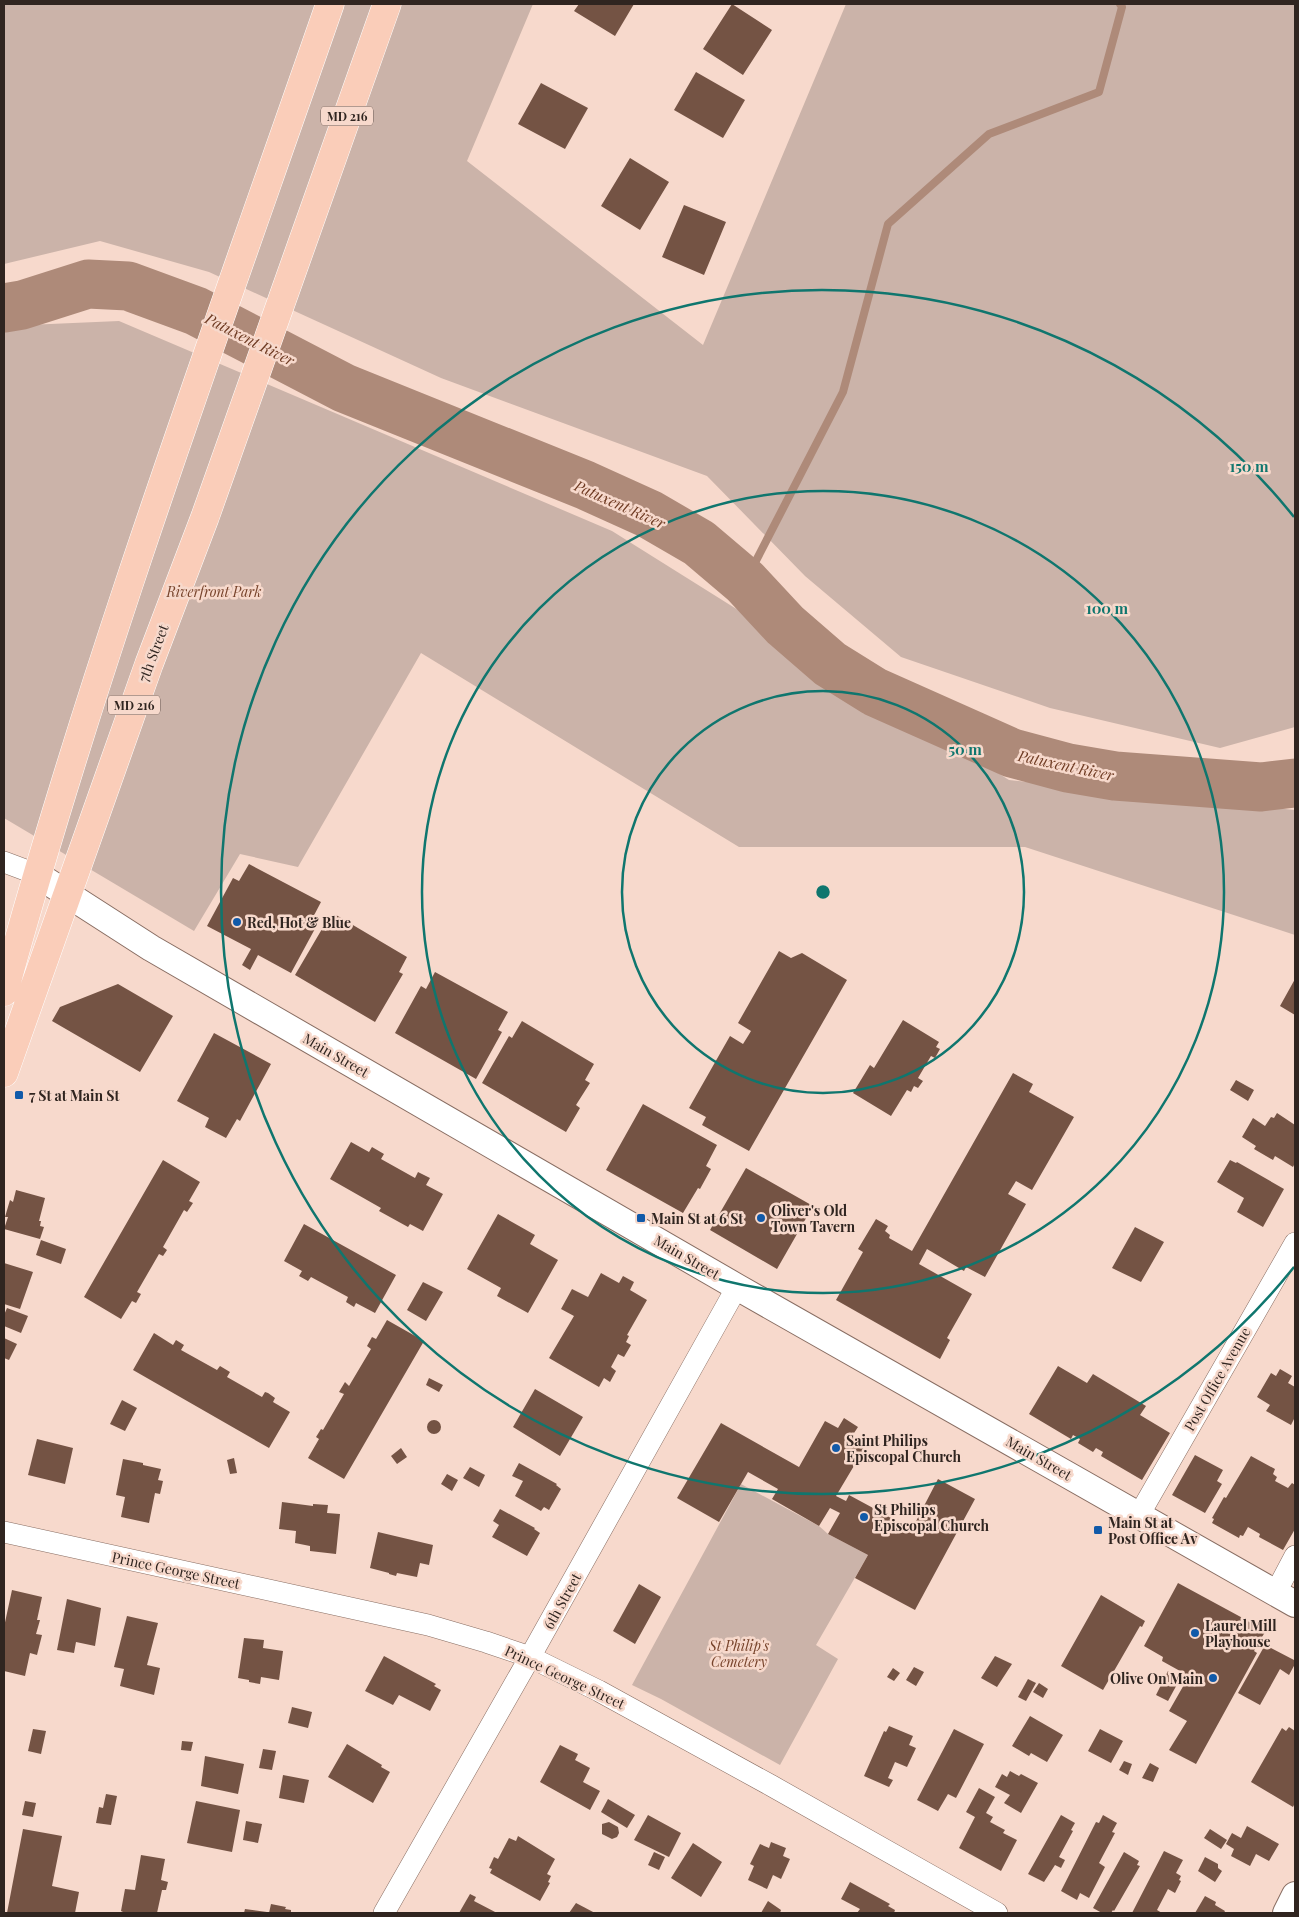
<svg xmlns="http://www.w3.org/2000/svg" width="1299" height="1917" font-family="'Playfair Display',serif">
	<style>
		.green { fill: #cbb3a9 }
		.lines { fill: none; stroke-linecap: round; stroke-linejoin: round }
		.stream { stroke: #ae8a79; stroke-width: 8 }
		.river { stroke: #ae8a79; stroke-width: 49 }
		.building { fill: #745344 }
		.minor-casing { stroke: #886d62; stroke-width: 22 }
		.tertiary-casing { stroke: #886d62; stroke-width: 28 }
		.primary-casing { stroke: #fff; stroke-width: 29 }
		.minor { stroke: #fff; stroke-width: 21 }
		.tertiary { stroke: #fff; stroke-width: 26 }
		.primary { stroke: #facdb9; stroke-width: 28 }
		.ring { fill: none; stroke: #0f766e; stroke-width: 2.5 }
		.poi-dot { fill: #115aa9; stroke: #f7d9cc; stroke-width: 2 }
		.labels { text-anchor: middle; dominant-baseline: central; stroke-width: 5; stroke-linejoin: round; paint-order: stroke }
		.shield { fill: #f7d9cc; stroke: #6c5b54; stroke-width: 1 }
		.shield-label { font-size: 12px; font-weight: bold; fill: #302520 }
		.park-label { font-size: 14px; font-style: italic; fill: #78442c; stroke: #f7d9cc }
		.street-label { font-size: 14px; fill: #302520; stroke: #f7d9cc }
		.poi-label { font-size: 14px; font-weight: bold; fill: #302520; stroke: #f7d9cc; text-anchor: start }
		.water-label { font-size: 15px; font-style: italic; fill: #6f3b23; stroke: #f7d9cc }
		.centre { fill: #0f766e; stroke: #f7d9cc; stroke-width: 2.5 }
		.ring-label { font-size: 15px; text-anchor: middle; font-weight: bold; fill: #0f766e; stroke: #f7d9cc; stroke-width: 5; stroke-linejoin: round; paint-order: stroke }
	</style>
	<rect width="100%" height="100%" fill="#f7d9cc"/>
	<path class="green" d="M4,4H533L467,161L703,345L846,4H1295V727L1220,748L1050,708L901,657L805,576L707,476L441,378L209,272L100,241L4,264Z
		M119,321L612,531L1009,780L1295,810V935L1025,847H739L421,653L298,867L240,854L194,931L4,818V326Z
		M741,1484L819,1526L828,1534L868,1555L816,1645L838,1659L780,1765L661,1699L632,1685Z"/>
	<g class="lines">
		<path class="stream" d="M745,582L843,392L888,224L989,134L1099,92L1122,7L1120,4"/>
		<path class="river" d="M4,308L22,305L88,284L128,286L196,311L344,388L585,485L649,514L699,543L745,582L785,625L830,664L875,692L1012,753L1068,768L1115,776L1261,787L1295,783"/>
	</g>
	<path class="building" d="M579,4H634L615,36L574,11Z
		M732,4L772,30L743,75L703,49Z
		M696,72L745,100L723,138L674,110Z
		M541,83L588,108L565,149L518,124Z
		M630,158L669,182L640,230L601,206Z
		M684,205L726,222L704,275L662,257Z
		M249,864L321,902L311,921L317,925L291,973L258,955L250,970L242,965L251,949L207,926L233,878L239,881Z
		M336,915L407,957L399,972L403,974L375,1022L295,975L322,929L326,931Z
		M779,951L791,958L802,953L847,980L749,1151L702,1125L706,1117L689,1108L730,1036L743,1044L748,1036L751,1031L738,1023Z
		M435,972L508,1012L498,1030L502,1032L476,1079L395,1033L421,986L426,989Z
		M1295,979V1015L1280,1006Z
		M118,984L173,1016L140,1072L52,1021L60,1007Z
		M903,1020L939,1042L936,1047L940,1049L935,1058L931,1056L918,1078L923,1081L918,1088L914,1086L911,1092L907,1090L891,1116L853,1093L870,1065L874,1068Z
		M522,1021L594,1064L585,1080L590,1083L576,1105L580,1108L566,1132L482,1083L509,1036L512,1038Z
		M214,1033L271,1064L240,1121L237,1119L226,1138L205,1127L209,1118L177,1101Z
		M1013,1073L1033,1084L1029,1092L1074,1117L1032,1190L1016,1181L1008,1194L1026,1204L985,1277L966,1267L964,1271L927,1249L919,1264L972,1294L947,1338L950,1340L940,1359L836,1300L863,1252L858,1249L876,1219L888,1226L885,1231L890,1235L889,1238L912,1251Z
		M1236,1080L1254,1090L1248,1101L1230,1090Z
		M643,1104L717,1145L706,1166L711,1169L700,1189L698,1188L683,1213L606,1170Z
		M1277,1113L1295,1125V1163L1293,1167L1275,1156L1273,1160L1254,1149L1256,1146L1242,1137L1253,1118L1265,1126L1271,1117L1274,1118Z
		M351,1142L369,1152L372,1147L384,1154L381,1159L415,1178L418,1172L430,1178L426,1185L443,1194L423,1231L410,1224L408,1227L379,1211L381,1208L330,1179Z
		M163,1160L200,1182L189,1201L193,1203L187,1212L184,1210L163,1247L167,1250L163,1256L159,1254L137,1292L141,1294L136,1303L132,1301L121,1319L84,1297Z
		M1230,1160L1236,1163L1237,1162L1284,1189L1263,1227L1237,1212L1244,1198L1217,1182Z
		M746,1168L813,1206L777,1269L710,1230Z
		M16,1190L45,1198L39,1221H41L40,1226L44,1227L40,1239L4,1229L8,1217H5L10,1200L13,1202Z
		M498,1214L535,1235L530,1244L558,1260L528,1313L497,1296L501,1288L467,1269Z
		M304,1224L396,1275L375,1313L356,1303L354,1307L346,1302L348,1297L311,1277L308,1281L299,1276L302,1271L284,1261Z
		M1135,1227L1164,1242L1141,1282L1112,1268Z
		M41,1240L66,1249L61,1264L36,1255Z
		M4,1263L33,1272L20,1309L4,1304Z
		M601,1273L619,1283L623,1276L634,1282L630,1290L647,1300L627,1335L629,1336L626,1342L631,1345L624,1357L618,1354L611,1367L616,1371L610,1382L604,1378L599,1387L549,1358L574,1316L561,1309L572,1289L588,1297Z
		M423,1282L443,1292L426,1321L407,1310Z
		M7,1308L28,1316L21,1333L4,1326V1315Z
		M387,1320L424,1341L344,1479L308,1458L319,1439L316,1437L321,1429L323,1430L344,1394L339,1392L345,1382L349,1386L371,1349L367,1346L372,1337L376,1339Z
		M154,1333L173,1345L176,1340L184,1345L181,1350L217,1370L220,1366L230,1372L227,1377L262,1397L265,1392L268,1393L275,1398L273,1402L290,1412L269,1448L133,1370Z
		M4,1338L17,1344L9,1360L4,1358Z
		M1058,1366L1087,1383L1093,1374L1146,1406L1140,1415L1170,1433L1142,1480L1101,1456L1103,1452L1096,1448L1093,1452L1078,1443L1080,1439L1073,1435L1071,1439L1029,1414Z
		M1280,1369L1292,1376L1288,1383L1295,1387V1417L1291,1425L1266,1411L1270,1405L1257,1397L1271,1373L1276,1376Z
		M429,1378L443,1385L439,1392L426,1385Z
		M535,1389L583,1417L560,1456L513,1427Z
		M122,1400L137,1408L125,1431L110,1424Z
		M844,1418L858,1427L852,1436L867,1444L836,1496L846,1501L849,1495L912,1529L938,1479L975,1499L915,1610L855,1578L868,1555L828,1534L840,1513L830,1508L819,1526L772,1499L778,1489L748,1472L719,1522L677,1498L721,1423L799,1467L825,1421L838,1428Z
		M427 1427a7 7 0 1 1 14 0a7 7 0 1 1-14 0Z
		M37,1439L73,1448L65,1484L28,1475Z
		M401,1448L407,1457L397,1464L391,1456Z
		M1195,1455L1223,1470L1217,1481L1222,1484L1205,1513L1172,1495Z
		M1251,1456L1275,1469L1273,1474L1277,1477L1275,1481L1288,1488L1292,1483L1295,1485V1529L1283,1550L1259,1537L1260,1534L1248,1527L1243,1536L1240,1535L1239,1538L1212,1523L1214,1519L1212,1518L1224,1497L1226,1498Z
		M234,1458L237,1473L230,1474L227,1460Z
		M123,1459L143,1463V1465L161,1469L158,1480L163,1481L160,1494L155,1493L149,1523L121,1517L125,1497L116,1495Z
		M519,1463L557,1484L556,1485L561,1489L549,1510L544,1507L541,1511L515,1496L523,1481L512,1476Z
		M470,1467L485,1475L479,1487L463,1478Z
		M447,1474L458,1480L452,1491L441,1484Z
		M282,1502L313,1506V1504L328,1505L327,1513L340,1514L336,1554L310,1551V1546L295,1543L296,1531L279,1529Z
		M500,1509L535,1528L534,1529L540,1533L527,1556L492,1537L499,1525L493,1521Z
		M378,1532L433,1545L429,1565L420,1563L417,1577L397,1573L396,1576L389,1574V1573L370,1568Z
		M1178,1583L1250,1622L1265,1632L1254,1651L1257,1653L1196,1764L1169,1750L1187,1721L1169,1711L1189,1676L1162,1661L1163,1657L1144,1646Z
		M639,1584L661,1597L635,1644L613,1631Z
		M12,1590L42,1597L37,1620H40L36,1634L42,1635L37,1655L30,1653L25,1676L4,1671V1627Z
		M1101,1595L1145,1621L1142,1627L1140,1626L1103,1690L1061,1666Z
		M67,1599L101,1608L95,1646L76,1642L74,1653L57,1650Z
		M127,1616L158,1623L147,1665L160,1668L154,1695L120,1686L124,1669L114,1667Z
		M244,1638L264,1640L263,1648L283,1651L279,1680L261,1677L260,1684L249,1682V1680L238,1678Z
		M1265,1645L1294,1660L1295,1664L1289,1675L1280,1669L1260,1705L1238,1693Z
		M384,1656L436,1684L434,1686L441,1690L430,1711L399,1695L393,1705L365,1691Z
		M995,1656L1012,1664L997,1687L981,1678Z
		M914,1667L924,1672L916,1686L906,1680Z
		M893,1668L900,1673L894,1681L887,1677Z
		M1168,1671L1181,1677L1168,1701L1156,1695Z
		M1028,1679L1036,1683L1026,1701L1018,1697Z
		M1039,1683L1048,1689L1043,1698L1033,1692Z
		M292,1707L312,1712L308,1728L288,1723Z
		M1030,1716L1063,1735L1047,1762L1031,1753L1029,1756L1012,1746Z
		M889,1726L913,1736L909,1745L916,1748L907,1767L895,1762L888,1778L893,1780L889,1787L864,1776L884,1731L886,1732Z
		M1289,1727L1295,1731V1803L1293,1807L1251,1782L1282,1728L1286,1731Z
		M33,1729L46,1731L41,1754L28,1751Z
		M954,1729L984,1744L956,1798L948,1794L938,1811L917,1800Z
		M1100,1729L1123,1741L1111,1763L1088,1751Z
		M182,1741L193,1742L191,1751L181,1750Z
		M347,1744L382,1765L381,1767L390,1772L373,1803L328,1777Z
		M560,1745L578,1754L575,1760L590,1768L583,1782L600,1791L590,1810L540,1782Z
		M263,1749L276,1751L272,1770L259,1768Z
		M205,1756L244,1764L238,1794L201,1786Z
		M1124,1761L1132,1764L1128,1775L1119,1770Z
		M1150,1763L1159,1768L1153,1782L1142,1778Z
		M1010,1771L1019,1776L1021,1774L1038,1783L1021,1813L1004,1803L1010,1795L995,1787L1002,1774L1007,1777Z
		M283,1775L309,1780L304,1803L279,1798Z
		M979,1788L995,1797L986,1813L993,1817L990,1822L1005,1830L1003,1833L1017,1840L1001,1871L959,1848L975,1817L966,1812Z
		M106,1794L117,1796L111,1825L96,1823L99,1807L103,1808Z
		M608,1799L635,1815L627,1828L601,1812Z
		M25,1801L36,1803L33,1817L22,1815Z
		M196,1801L240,1810L232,1852L187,1843Z
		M648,1815L681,1833L669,1857L634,1840Z
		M1061,1815L1075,1823L1071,1830L1073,1831L1059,1857L1065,1860L1061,1868L1055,1865L1044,1882L1028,1874Z
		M1103,1815L1117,1823L1112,1832L1115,1833L1099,1863L1105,1867L1089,1898L1080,1893L1077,1900L1061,1891L1096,1822L1099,1823Z
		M246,1821L262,1824L258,1843L243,1840Z
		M609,1822L618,1827L619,1833L617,1837L612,1839L602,1834V1824Z
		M1247,1826L1279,1844L1269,1861L1256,1854L1250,1866L1231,1856L1234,1849L1226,1844L1232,1833L1241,1838Z
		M23,1829L62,1836L52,1886L79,1892L75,1913H7Z
		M1210,1829L1227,1840L1221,1849L1204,1838Z
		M518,1836L555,1859L547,1874L551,1876L548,1882L550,1883L540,1901L490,1873L492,1869L489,1868L494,1857L498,1859L509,1838L516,1841Z
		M771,1842L786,1848L783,1856L790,1859L781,1879L773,1875L767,1889L748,1880L754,1866L750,1864L760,1844L769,1848Z
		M693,1843L722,1862L701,1897L671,1878Z
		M1164,1851L1183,1860L1176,1873L1181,1876L1179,1880L1181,1881L1175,1893L1168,1889L1157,1910L1162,1913H1132Z
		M654,1852L665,1857L659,1870L648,1865Z
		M1124,1852L1139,1861L1137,1865L1140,1866L1114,1911L1113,1910L1111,1913H1102L1093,1908Z
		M141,1855L165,1859L161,1880L168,1882L166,1890H162L157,1913H125L121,1911L125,1889L135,1890Z
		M1205,1857L1218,1864V1868L1222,1871L1215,1882L1198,1871Z
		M850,1882L890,1904L888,1906L895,1910L894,1913H857L860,1909L841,1899Z
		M470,1894L476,1897L474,1901L497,1913H459Z
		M1205,1896L1216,1902L1215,1905L1225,1911L1224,1913H1195Z
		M768,1901L781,1910L780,1913H761Z
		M576,1903L595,1913H569Z
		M271,1904L286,1907L285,1909L291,1910V1913H269Z
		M245,1909L267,1912V1913H244Z"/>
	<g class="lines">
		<g class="minor-casing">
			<path id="minor" d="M4,862L36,874
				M1139,1515L1295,1243
				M4,1532L428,1625L486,1642L530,1657L599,1691L772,1786L997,1913
				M1276,1592L1295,1556
				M384,1913L530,1657L737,1287"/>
		</g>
		<g class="tertiary-casing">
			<path id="tertiary" d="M36,874L151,948L737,1287L1295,1604
				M1286,1913L1295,1895"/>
		</g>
		<g class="primary-casing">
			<path id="primary" d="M4,992C96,657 216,332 330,4
				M4,1073L149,664L205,517L387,4"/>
		</g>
		<use href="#minor" class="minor"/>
		<use href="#tertiary" class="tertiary"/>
		<use href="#primary" class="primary"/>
	</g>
	<g class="ring">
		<circle cx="823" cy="892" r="201"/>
		<circle cx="823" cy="892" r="401"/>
		<path d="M1294 1267A602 602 0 1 1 1294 517"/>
	</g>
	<g class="poi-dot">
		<circle cx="237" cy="922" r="5"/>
		<rect x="14" y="1090" width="10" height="10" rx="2.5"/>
		<rect x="636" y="1213" width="10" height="10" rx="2.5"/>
		<circle cx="761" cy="1218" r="5"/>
		<circle cx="836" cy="1448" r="5"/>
		<circle cx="864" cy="1517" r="5"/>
		<rect x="1093" y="1525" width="10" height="10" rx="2.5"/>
		<circle cx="1195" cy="1633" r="5"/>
		<circle cx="1213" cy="1678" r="5"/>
	</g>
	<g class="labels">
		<g class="shield">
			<rect x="321" y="106.5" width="52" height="19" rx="4"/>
			<rect x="108" y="695.5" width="52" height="19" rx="4"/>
		</g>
		<g class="shield-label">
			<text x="347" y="116">MD 216</text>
			<text x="134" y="705">MD 216</text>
		</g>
		<g class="park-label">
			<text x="214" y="591">Riverfront Park</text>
			<text x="739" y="1645">St Philip's<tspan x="739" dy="16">Cemetery</tspan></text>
		</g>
		<g class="street-label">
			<text transform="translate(153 653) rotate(-69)">7th Street</text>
			<text transform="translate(336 1055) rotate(30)">Main Street</text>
			<text transform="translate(687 1257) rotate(30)">Main Street</text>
			<text transform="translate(1217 1379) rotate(-60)">Post Office Avenue</text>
			<text transform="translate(1039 1458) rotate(30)">Main Street</text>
			<text transform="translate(176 1570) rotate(12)">Prince George Street</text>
			<text transform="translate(562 1601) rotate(-61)">6th Street</text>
			<text transform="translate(565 1677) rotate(25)">Prince George Street</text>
		</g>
		<g class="poi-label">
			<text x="247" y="922">Red, Hot &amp; Blue</text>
			<text x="29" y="1095">7 St at Main St</text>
			<text x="771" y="1210">Oliver's Old<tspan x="771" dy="16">Town Tavern</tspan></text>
			<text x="651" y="1218">Main St at 6 St</text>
			<text x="846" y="1440">Saint Philips<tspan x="846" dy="16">Episcopal Church</tspan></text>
			<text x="874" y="1509">St Philips<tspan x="874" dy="16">Episcopal Church</tspan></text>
			<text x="1108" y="1522">Main St at<tspan x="1108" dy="16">Post Office Av</tspan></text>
			<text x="1205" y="1625">Laurel Mill<tspan x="1205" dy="16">Playhouse</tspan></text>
			<text x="1203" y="1678" text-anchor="end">Olive On Main</text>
		</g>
		<g class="water-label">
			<text transform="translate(250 339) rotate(27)">Patuxent River</text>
			<text transform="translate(620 504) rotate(24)">Patuxent River</text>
			<text transform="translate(1066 765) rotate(12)">Patuxent River</text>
		</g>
	</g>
	<circle cx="823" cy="892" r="8" class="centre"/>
	<g class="ring-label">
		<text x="1249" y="472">150 m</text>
		<text x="1107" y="614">100 m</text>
		<text x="965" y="755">50 m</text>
	</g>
	<rect width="1299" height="1917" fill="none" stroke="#302520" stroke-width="10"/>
</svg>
